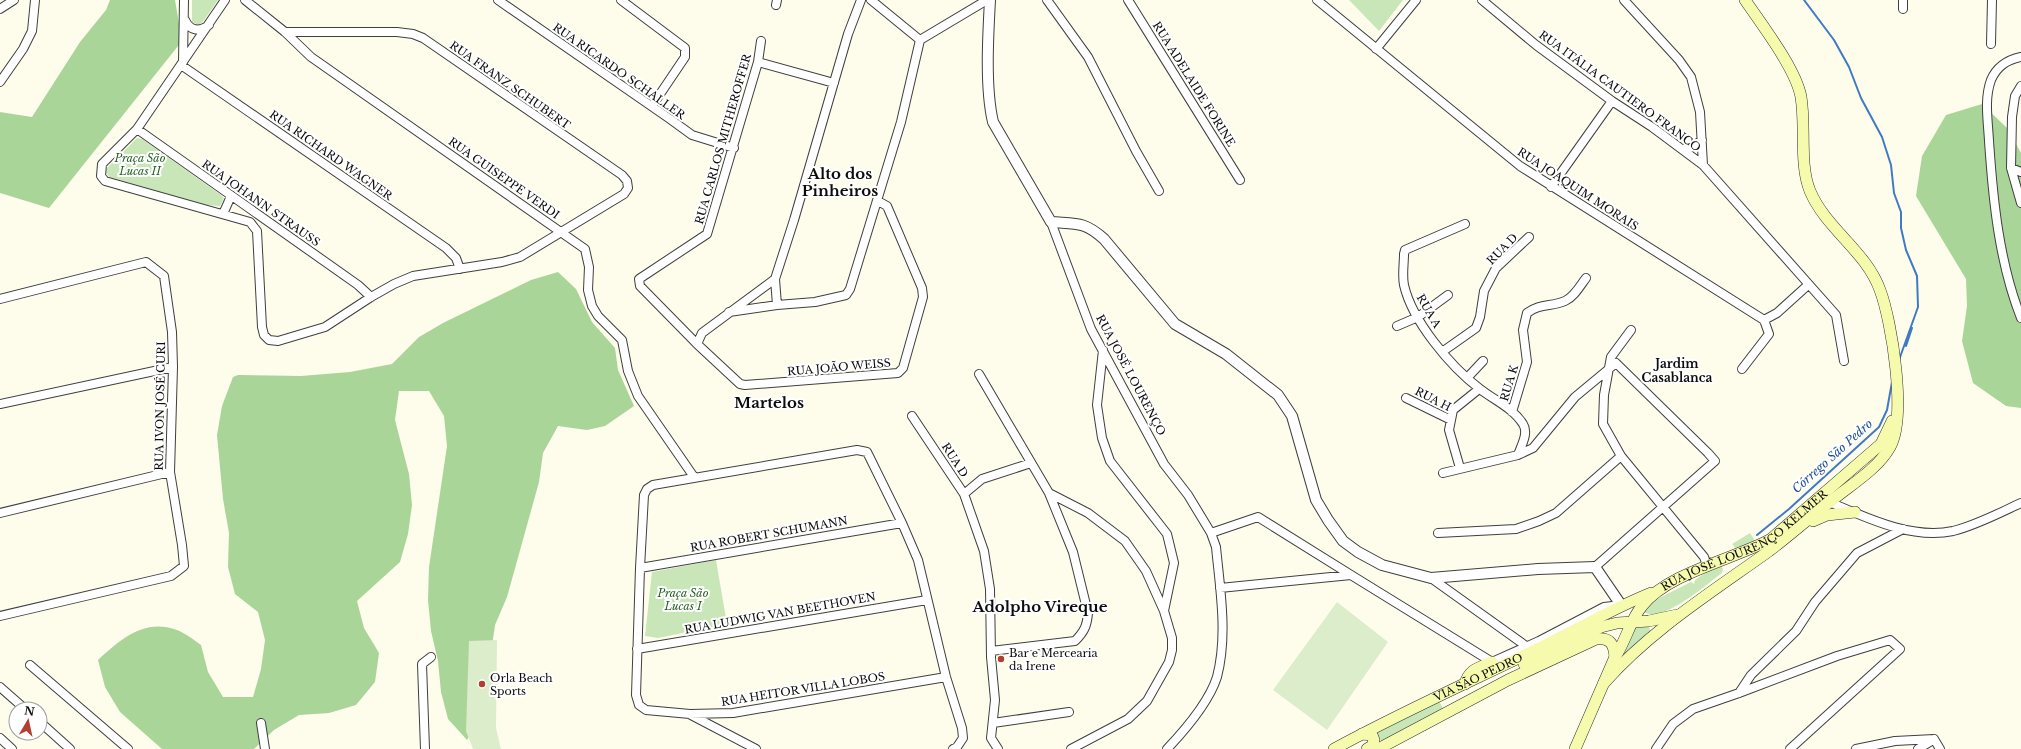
<svg xmlns="http://www.w3.org/2000/svg" width="2021" height="749" font-family="'Libre Baskerville',serif">
	<style>
		.green { fill: #c9e6b9 }
		.forest { fill: #aad599 }
		.pitch { fill: #dbedca }
		.lines { fill: none; stroke-linecap: round; stroke-linejoin: round }
		.stream { stroke: #407ac4; stroke-width: 2 }
		.minor-casing { stroke: #3f3f3f; stroke-width: 10 }
		.tertiary-casing { stroke: #3f3f3f; stroke-width: 12 }
		.secondary-casing { stroke: #2e2e2e; stroke-width: 12 }
		.minor { stroke: #fff; stroke-width: 8 }
		.tertiary { stroke: #fff; stroke-width: 10 }
		.secondary { stroke: #f6faac; stroke-width: 11 }
		.poi-dot { fill: #b33d2e; stroke: #fff; stroke-width: 1.5 }
		.labels { text-anchor: middle; dominant-baseline: central; stroke-width: 4; stroke-linejoin: round; paint-order: stroke }
		.street-label { font-size: 11px; fill: #0c0c0c; stroke: #fff }
		.park-label { font-size: 11px; font-style: italic; fill: #245f21; stroke: #fff }
		.poi-label { font-size: 11px; fill: #0c0c0c; stroke: #fff; text-anchor: start }
		.neighbourhood-label { font-size: 12px; font-weight: bold; fill: #0c0c0c; stroke: #fff }
		.water-label { font-size: 12px; font-style: italic; fill: #1e4e95; stroke: #fff }
		.district-label { font-size: 15px; font-weight: bold; fill: #0c0c0c; stroke: #fff }
	</style>
	<rect width="100%" height="100%" fill="#fefdec"/>
	<path class="green" d="M192,0H218L202,23L198,25L192,22Z
		M1349,0H1403L1379,31Z
		M137,138L142,139L221,195L224,198L220,206L207,205L109,177L106,172L107,168Z
		M1750,533L1755,541L1736,549L1732,544Z
		M716,560L727,624L658,638L645,636L652,572Z
		M1716,565L1721,566L1723,569L1722,573C1707,584 1662,624 1644,612V609L1647,604L1691,582L1694,584L1695,580Z
		M1648,626L1650,629L1651,633L1625,655L1623,654L1634,628Z
		M1439,701L1444,710L1382,743L1376,732Z"/>
	<path class="forest" d="M110,0H175L182,41L49,208L0,193V112L32,117L80,42L106,10Z
		M1982,104L2007,128L2021,153V408L2006,406L1973,383L1962,341L1967,306L1966,279L1916,196L1922,156L1946,115Z
		M558,272L576,289L592,322L615,348L618,370L634,406L605,426L587,430L558,426L543,453L539,482L507,597L495,625L482,716L467,740L448,719L441,692L438,661L431,631L428,600L429,567L447,446L444,416L429,391H399L395,420L409,474L412,505L408,534L400,562L357,601L364,628L379,653L375,682L356,705L329,713L299,715L274,730L254,749H162L120,712L105,687L98,660C121,639 144,618 177,630C185,633 194,640 201,645L208,672L223,697H253L261,669L265,640L258,612L235,594L228,567L229,533L223,499L217,435L222,406L233,377L238,375L301,376L350,372L392,364L419,337L443,323L531,280Z"/>
	<path class="pitch" d="M1337,602L1388,642L1327,730L1273,690Z
		M497,640L496,728L501,749H473L466,731L469,641Z"/>
	<g class="lines">
		<path class="stream" d="M1804,0L1834,40L1849,67L1861,98L1882,137L1891,165L1894,193L1901,212V228L1906,250L1917,276L1918,307L1899,360
			M1906,346L1912,328
			M1757,535L1789,509L1879,427L1887,410L1892,382"/>
		<g class="minor-casing">
			<path id="minor" d="M225,0L137,129L102,164L101,176L105,181L250,222L257,231L262,327L264,335L269,340L278,341L325,327L371,297L394,284L413,276L502,262L520,257L624,194L628,188L627,181L622,175L423,38L413,34L397,32H285
				M245,0L285,32L311,57L585,249L589,267L588,290L592,306L598,316L622,340L628,371L638,396L694,477
				M498,0L670,119L692,135L734,148
				M621,0L685,48V57L652,106
				M871,0L920,40
				M1047,0L1088,57L1136,151L1159,191
				M1128,0L1240,180
				M1317,0L1520,166L1764,320L1777,313L1808,285
				M1482,0L1536,45L1612,101L1652,127L1703,165L1836,315L1844,361
				M1624,0L1679,60L1691,77L1700,112L1703,165
				M776,5L777,0
				M0,9L14,0
				M1903,9V0
				M185,20C190,31 199,32 209,25
				M761,41L758,62L707,234L639,279L640,286L697,344L740,384L745,385L898,373L903,368L923,297L922,288L887,206L878,201
				M1991,44L1992,0
				M1376,49L1416,0
				M2021,57C2007,60 1997,66 1991,80C1984,99 1988,121 1989,141C1993,200 1999,262 2021,318
				M183,62L184,0
				M758,62L834,83
				M181,65L446,248L456,258L460,269
				M0,82L23,49L32,31L35,0
				M2021,86L2015,96L2012,117L2011,168L2021,203
				M137,129L358,285L371,297
				M1684,149L1692,147L1702,140
				M2011,168L2021,172
				M1551,187L1612,101
				M223,214L231,196
				M1051,222L1091,329L1164,464L1188,495L1211,533L1216,547C1220,589 1228,635 1217,677C1209,702 1185,730 1167,749
				M1465,224L1405,250L1404,254C1404,264 1402,275 1404,285C1412,321 1451,367 1480,389C1494,400 1513,408 1523,424C1529,433 1521,446 1518,455
				M775,279L777,305
				M0,299L146,262L164,276L172,332L173,367L170,472L182,545L184,566L171,576L0,616
				M729,312L777,305L815,302L846,295L850,289L901,122L920,40L987,0
				M1397,326L1418,317L1448,295
				M1631,330L1611,357L1604,395L1603,424L1621,456L1704,557L1707,565
				M697,344L702,333L775,279L794,220L848,34L861,0
				M1442,352L1476,328L1480,317L1484,291L1496,268L1529,237
				M1742,369L1769,334L1764,320
				M979,374L1049,493L1088,513L1125,541L1146,571L1164,611
				M1467,378L1483,361
				M1406,398L1451,420
				M0,404L173,367
				M1512,412L1527,362L1523,330L1527,313C1540,303 1551,307 1565,301C1574,297 1580,286 1586,278
				M912,416L964,494L984,551L990,589L991,657L995,700L991,738L998,749
				M1460,468L1449,430L1453,410L1479,389
				M1443,473L1518,455L1533,448L1575,397L1616,363L1708,453L1715,461L1595,567
				M964,494L982,479L1031,463
				M1827,501C1865,517 1911,540 1953,531C1977,525 1999,513 2021,503
				M0,513L170,472
				M1211,533L1258,517L1351,575
				M1438,533L1516,529L1539,521L1556,513L1621,456
				M640,568L902,523
				M1431,578L1526,646
				M1220,588L1351,575L1492,662L1539,641L1604,607L1621,605
				M637,649L927,600
				M991,651L1075,641C1084,632 1087,626 1088,613L1073,552L1049,493
				M30,665L128,749
				M946,677L733,713L690,714L646,710L639,705L636,695L640,568L644,495L647,489L653,485L857,450L867,452L902,523L918,560L946,677L962,728L963,738L957,747L953,749
				M0,687L25,709
				M1739,693L1751,675L1796,631L1815,602L1857,553L1903,529
				M691,715L756,749
				M40,722L70,749
				M261,723L265,749
				M993,723L1069,712
				M0,738L12,749
				M1934,739L1940,749
				M425,749L422,664L431,657
				M1071,749L1128,719L1147,701L1169,662L1172,650V638L1164,611L1174,563L1167,534L1110,461L1102,438L1097,405L1103,350
				M1656,749L1673,724L1693,709L1739,693L1837,656L1890,640L1900,649L1790,749
				M1856,749L1895,741L1934,739
				M1918,749L1933,740"/>
		</g>
		<g class="tertiary-casing">
			<path id="tertiary" d="M990,0C988,36 985,88 993,122L1051,222C1076,224 1084,221 1104,239L1175,324L1226,354L1278,395L1292,416L1316,500L1328,520L1343,541L1358,552L1382,565L1431,578L1538,569L1595,567L1621,605"/>
		</g>
		<g class="secondary-casing">
			<g id="secondary">
				<path d="M1813,521L1827,515L1855,512"/>
				<path d="M1524,664L1601,627L1617,623L1649,621L1677,615"/>
				<path d="M1604,683C1651,630 1712,592 1769,551C1790,535 1809,518 1830,502C1850,485 1877,470 1890,447C1907,417 1892,322 1880,290C1866,251 1826,229 1810,191C1799,164 1806,127 1801,97C1796,69 1762,25 1745,0"/>
				<path d="M1465,684C1469,669 1479,668 1492,662"/>
				<path d="M1362,734L1372,735L1374,740L1372,746L1367,749"/>
				<path id="s1" d="M1334,749C1398,714 1465,684 1531,652C1571,633 1609,610 1651,593"/>
				<path d="M1378,749L1508,680L1596,639C1610,637 1614,644 1615,657"/>
				<path id="s2" d="M1575,749L1615,657C1626,641 1630,620 1642,606C1667,573 1735,559 1771,539L1881,444L1892,421"/>
			</g>
		</g>
		<use href="#minor" class="minor"/>
		<use href="#tertiary" class="tertiary"/>
		<use href="#secondary" class="secondary"/>
	</g>
	<g class="poi-dot">
		<circle cx="1001" cy="659" r="4"/>
		<circle cx="482" cy="684" r="4"/>
	</g>
	<g class="labels">
		<g class="street-label">
			<text transform="translate(619 71) rotate(35)">RUA RICARDO SCHALLER</text>
			<text transform="translate(1194 84) rotate(58)">RUA ADELAIDE FORINE</text>
			<text transform="translate(510 85) rotate(35)">RUA FRANZ SCHUBERT</text>
			<text transform="translate(1620 91) rotate(36)">RUA ITÁLIA CAUTIERO FRANCO</text>
			<text transform="translate(723 139) rotate(-74)">RUA CARLOS MITHEROFFER</text>
			<text transform="translate(331 155) rotate(35)">RUA RICHARD WAGNER</text>
			<text transform="translate(504 178) rotate(35)">RUA GUISEPPE VERDI</text>
			<text transform="translate(1578 189) rotate(33)">RUA JOAQUIM MORAIS</text>
			<text transform="translate(261 203) rotate(35)">RUA JOHANN STRAUSS</text>
			<text transform="translate(1502 249) rotate(-46)">RUA D</text>
			<text transform="translate(1429 311) rotate(60)">RUA A</text>
			<text transform="translate(839 367) rotate(-5)">RUA JOÃO WEISS</text>
			<text transform="translate(1131 375) rotate(62)">RUA JOSÉ LOURENÇO</text>
			<text transform="translate(1509 383) rotate(-73)">RUA K</text>
			<text transform="translate(1433 399) rotate(27)">RUA H</text>
			<text transform="translate(160 406) rotate(-89)">RUA IVON JOSÉ CURI</text>
			<text transform="translate(955 460) rotate(57)">RUA D</text>
			<text transform="translate(769 534) rotate(-10)">RUA ROBERT SCHUMANN</text>
			<text stroke="none"><textPath href="#s2" startOffset="281">RUA JOSÉ LOURENÇO KELMER</textPath></text>
			<text transform="translate(780 613) rotate(-10)">RUA LUDWIG VAN BEETHOVEN</text>
			<text stroke="none"><textPath href="#s1" startOffset="161">VIA SÃO PEDRO</textPath></text>
			<text transform="translate(803 689) rotate(-9)">RUA HEITOR VILLA LOBOS</text>
		</g>
		<g class="park-label">
			<text x="140" y="158">Praça São<tspan x="140" dy="13">Lucas II</tspan></text>
			<text x="683" y="593">Praça São<tspan x="683" dy="13">Lucas I</tspan></text>
		</g>
		<g class="poi-label">
			<text x="1009" y="653">Bar e Mercearia<tspan x="1009" dy="13">da Irene</tspan></text>
			<text x="490" y="678">Orla Beach<tspan x="490" dy="13">Sports</tspan></text>
		</g>
		<g class="neighbourhood-label">
			<text x="1677" y="363">Jardim<tspan x="1677" dy="14">Casablanca</tspan></text>
		</g>
		<g class="water-label">
			<text transform="translate(1832 456) rotate(-42)">Córrego São Pedro</text>
		</g>
		<g class="district-label">
			<text x="840" y="173">Alto dos<tspan x="840" dy="17">Pinheiros</tspan></text>
			<text x="769" y="402">Martelos</text>
			<text x="1040" y="606">Adolpho Vireque</text>
		</g>
	</g>
	<g transform="translate(28 721) rotate(9)"><circle r="19" fill="#ffffff" stroke="#9e9e9e"/>
	<path d="M0-3L7 15L0 10L-7 15Z" fill="#b33d2e"/>
	<text y="-6" font-size="11" font-weight="bold" text-anchor="middle" fill="#0c0c0c">N</text>
	</g>
</svg>
